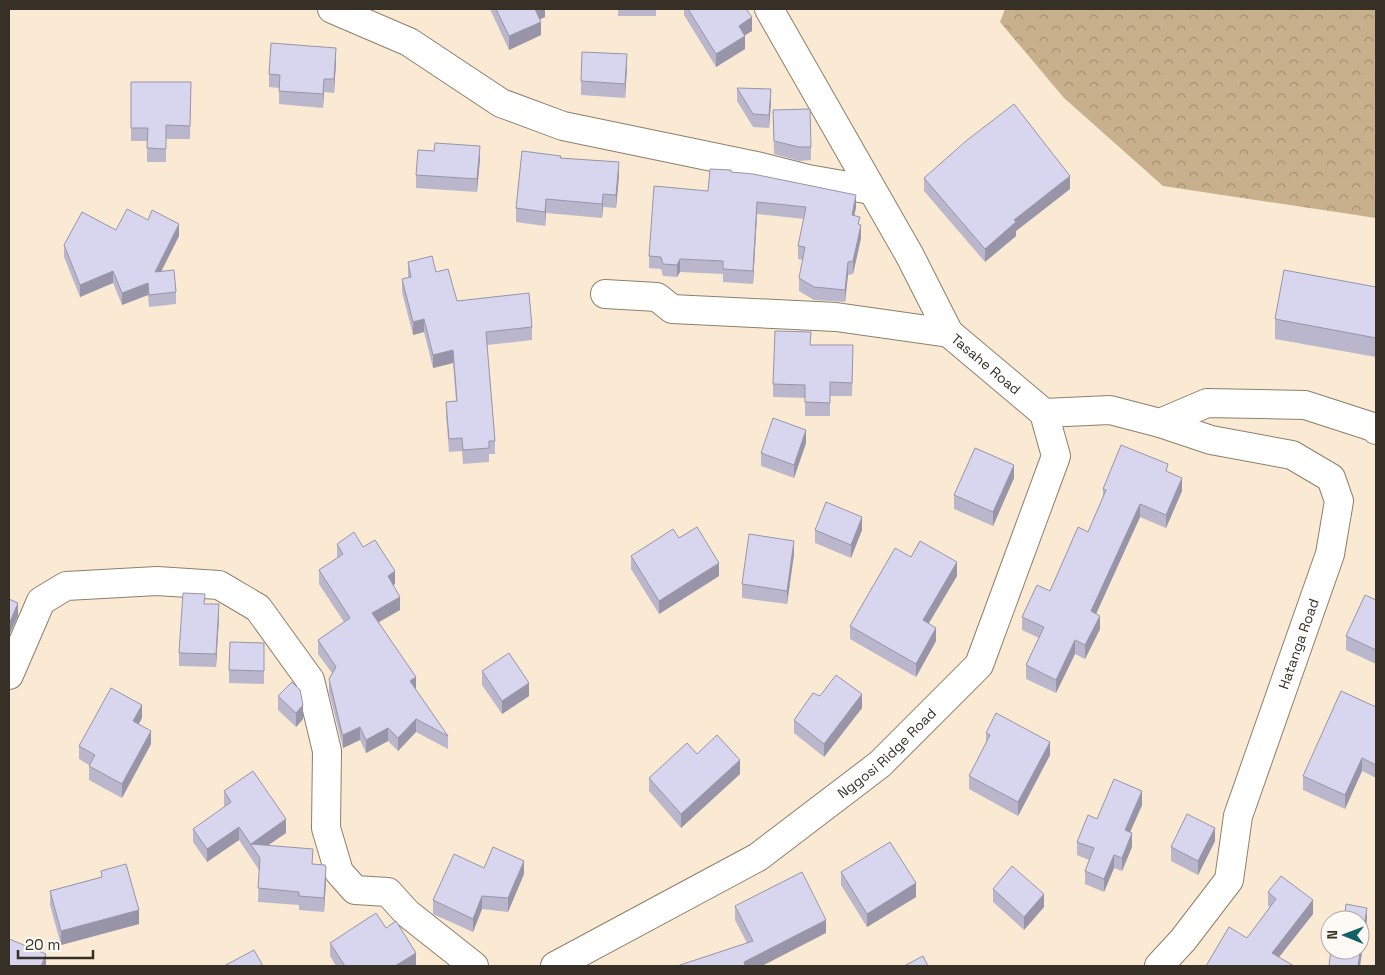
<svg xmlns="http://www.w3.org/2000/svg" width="1385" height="975" font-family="'Space Grotesk',sans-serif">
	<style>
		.forest { fill: url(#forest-crowns) }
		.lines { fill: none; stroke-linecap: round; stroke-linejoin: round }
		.street-casing { stroke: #8e7f6b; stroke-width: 30 }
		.secondary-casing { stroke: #8e7f6b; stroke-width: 30 }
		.street { stroke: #fff; stroke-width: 28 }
		.secondary { stroke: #fff; stroke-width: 28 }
		.wall { fill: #bab7cd }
		.shaded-wall { fill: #9795a7 }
		.building { fill: #d8d5ee; stroke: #9795a7 }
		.labels { text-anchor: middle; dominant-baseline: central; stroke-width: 4; stroke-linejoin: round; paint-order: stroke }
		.street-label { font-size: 14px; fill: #363027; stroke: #fdf9f5 }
	</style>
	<defs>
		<pattern id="forest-crowns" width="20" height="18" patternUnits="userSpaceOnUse" patternTransform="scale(1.25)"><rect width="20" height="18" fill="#c9b08d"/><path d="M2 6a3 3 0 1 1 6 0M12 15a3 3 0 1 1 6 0" fill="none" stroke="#a49073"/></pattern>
	</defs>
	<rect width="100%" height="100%" fill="#faead4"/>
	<path class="forest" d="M1005,9H1376V218L1163,186L1064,98L1000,22Z"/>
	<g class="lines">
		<g class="street-casing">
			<g id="street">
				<path d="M332,9L409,42L501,103L563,126L761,167L808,179L871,190"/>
				<path d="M605,294L657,297L672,309L836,317L949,333"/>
				<path d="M9,675L41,601L66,586L157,581L219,585L258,608L310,680L327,751L326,828L339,872L355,890L388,892L407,913L474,966"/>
				<path id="s1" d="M555,966L758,857L880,764L979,665L1056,456L1044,413"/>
				<path id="s2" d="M1159,966L1183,940L1229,880L1238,816L1330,554L1339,501L1331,478L1292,455L1211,440L1160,423"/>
			</g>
		</g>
		<g class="secondary-casing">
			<g id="secondary">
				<path id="s3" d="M769,9L910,256L949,333L1044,413L1110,410L1160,423L1207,403L1305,405L1373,427L1376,430"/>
			</g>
		</g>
		<use href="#street" class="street"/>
		<use href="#secondary" class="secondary"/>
	</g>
	<path class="wall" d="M490,9H545V17L540,19L541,35L509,50Z
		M618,9H656V16H618Z
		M684,9H746L752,31L744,35L745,49L716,67L684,15Z
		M336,62L334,93L324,92L323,108L279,104V88L269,87V74Z
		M627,68L625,98L581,95V81Z
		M191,82L190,139H166V162H147V141H131V128Z
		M737,88L771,103L769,128L753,127L737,101Z
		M773,110L811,147V160L799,161L774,154Z
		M561,158L619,176L616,208L603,207L602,218L546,213L545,226L516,222V208Z
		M480,159L477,192L416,188V175Z
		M731,172L856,207L854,216L860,225L861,238L853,274L848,275L845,302L814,300L799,291V278L803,260L798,259V246L804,219L757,214L753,284L723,282V274L680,272L677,277L663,276L661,269L649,268V256L708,191Z
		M924,178L1070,189L1016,231V236L985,262L924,191Z
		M148,220L179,236L161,271L176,292V304L149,307L148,295L122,305L113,283L80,297L64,257V245Z
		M408,262L436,272L457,301L532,327V340L487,345L495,441V454H489V462L463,464L462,451L449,452L446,415V402L456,401L453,363L433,368L424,332L413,335L402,292V279L408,277Z
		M1376,287V357L1275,339V319Z
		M811,345L853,359L852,396H830V416H805V398L773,397V384Z
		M806,443L794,478L761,466V453Z
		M1168,472L1182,491L1166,528L1140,517L1096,614L1100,629L1085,659L1075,654L1056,693L1026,679V665L1039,638L1022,630V617L1050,591L1088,532L1103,497V489Z
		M1014,478L993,526L954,509V495Z
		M815,530H862L851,558L815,543Z
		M679,538L719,576L659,614L631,569V556Z
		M337,544L363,547L395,584L393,585L400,610L379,622L416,690L448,736V749L416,732L398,751L388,741L366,753L360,740L343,748L329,692V679L332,673L318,654V640L344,622L319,584V570L337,558Z
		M794,554L787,604L742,598V584Z
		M911,557L957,576L929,623L936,641L916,677L850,639V626Z
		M1376,600V664L1346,650V636Z
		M205,604L219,618L216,667L179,666V653Z
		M264,643V684L229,683V670Z
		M482,671L529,696L502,714L482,685Z
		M278,696L303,719L296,727L278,710Z
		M820,696L862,708L824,757L794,733V720Z
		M1376,707V778L1362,771L1345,809L1303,790V776Z
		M142,718L139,724L151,744L122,798L89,780V765L79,759V746Z
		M986,733L1050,755L1018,816L969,789V776L986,743Z
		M697,754L740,774L681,828L649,791V778Z
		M224,791L286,833L268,845L313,864L326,881L324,912L299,910V905L258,902L259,870L239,840L207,862L193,842V829L225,807L224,805Z
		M1142,805L1130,832L1132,847L1122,871L1114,868L1104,892L1085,884V871L1089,860L1077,855V842L1097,819Z
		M1215,841L1198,875L1171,861V847Z
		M484,868L524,874L508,912L482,909L473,932L433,914V900Z
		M101,871L139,924L61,945L50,905V891L101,877Z
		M841,872L916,897L867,927L841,885Z
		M993,889L1044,907L1024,930L993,902Z
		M1268,892L1313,914L1279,957L1247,938L1270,907L1268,906Z
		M735,906L826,933L747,943L735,920Z
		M386,928L416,966H336L330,956V943Z"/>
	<path class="shaded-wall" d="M535,9H545V17L535,22Z
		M752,17V31L739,39V26Z
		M541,22V35L509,50V36Z
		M745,36V49L716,67V54Z
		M336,48V62L334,93V79Z
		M627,54V68L625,98V84Z
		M324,79V92L323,108V94Z
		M771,89V103L769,128V115Z
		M480,146V159L477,192V179Z
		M619,162V176L616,208V195Z
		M1070,176V189L1016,231V236L985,262V249L1014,220Z
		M603,194V207L602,218V204Z
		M856,195V207L852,228V215Z
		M546,199V213L545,226V212Z
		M757,202V214L753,284V271Z
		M179,224V236L155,284V272Z
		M861,225V238L853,274V261Z
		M680,259V272L677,277V265Z
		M848,262V275L845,302V290Z
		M113,271V283L80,297V285Z
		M148,283V295L122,305V293Z
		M424,319V332L413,335V322Z
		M453,350V363L433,368V355Z
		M806,430V443L794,478V465Z
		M1014,465V478L993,526V512Z
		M1182,478V491L1166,528V515Z
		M1140,504V517L1091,625V611Z
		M862,517V530L851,558V545Z
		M794,541V554L787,604V591Z
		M957,562V576L923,633V620Z
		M719,563V576L659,614V601Z
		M395,571V584L388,589V576Z
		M400,597V610L372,626V613Z
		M18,603V616L9,636V624Z
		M219,604V618L216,667V654Z
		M1100,616V629L1085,659V645Z
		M936,628V641L916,677V664Z
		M1075,640V654L1056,693V680Z
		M416,677V690L410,681Z
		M529,683V696L502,714V701Z
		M862,694V708L824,757V744Z
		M142,705V718L133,734V721Z
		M303,705V719L296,727V713Z
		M416,719V732L398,751V738Z
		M360,727V740L343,748V735Z
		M388,728V741L366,753V740Z
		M151,731V744L122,798V784Z
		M1050,742V755L1018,816V802Z
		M1362,758V771L1345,809V795Z
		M740,760V774L681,828V814Z
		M1142,791V805L1125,844V830Z
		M286,819V833L257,853L251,844Z
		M239,827V840L207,862V849Z
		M1215,828V841L1198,875V861Z
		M1132,833V847L1122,871V858Z
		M1114,855V868L1104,892V879Z
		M524,861V874L508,912V898Z
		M326,867V881L324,912V898Z
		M916,883V897L867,927V914Z
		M1044,894V907L1024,930V917Z
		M482,896V909L473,932V919Z
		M1313,900V914L1272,966V953Z
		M1367,908V921L1360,966H1358Z
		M139,910V924L61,945V931Z
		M826,920V933L762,966H744V962Z
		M416,953V966H395Z
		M46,954V966H41Z"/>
	<path class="building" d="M496,9H535L541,22L509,36Z
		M688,9H746L752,17L739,26L745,36L716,54Z
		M271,43L336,48L334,79H324L323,94L279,91L280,75L269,74Z
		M582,52L627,54L625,84L581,81Z
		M131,82H191L190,126L166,125V149L147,148L148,128H131Z
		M737,88L771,89L769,115L753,114Z
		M1014,104L1070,176L1014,220L1016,222L985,249L924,178L966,141Z
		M810,109L811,147H799L774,141L773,110Z
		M435,143L480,146L477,179L416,175L418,150L434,151Z
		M522,151L561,156L560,158L619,162L616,195L603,194L602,204L546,199L545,212L516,208Z
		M710,169L731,170V172L753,174L856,195L852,215L860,217L858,224L861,225L853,261L848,262L845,290L814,287L799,278L805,247L798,246L806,207L757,202L753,271L723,269V261L680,259L677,265L663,264L661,257L649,256L654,186L708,191Z
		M127,209L148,220L152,210L179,224L155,272L174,270L176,292L149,295L148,283L122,293L113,271L80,285L64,245L82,212L116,230Z
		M432,256L436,272L448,269L457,301L529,293L532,327L486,332L495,441H489V448L463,450L462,438L449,439L446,402L457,401L453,350L433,355L424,319L413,322L402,279L411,277L408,262Z
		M1284,270L1376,287V338L1275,319Z
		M775,331L811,332L810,345H853L852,383L830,382V403L805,402V385L773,384Z
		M773,418L806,430L794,465L761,453Z
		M1121,445L1168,464L1166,471L1182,478L1166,515L1140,504L1091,611L1100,616L1085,645L1075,640L1056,680L1026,665L1044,627L1022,617L1037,585L1050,591L1078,527L1088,532L1106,490L1103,489Z
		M975,448L1014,465L993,512L954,495Z
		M826,502L862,517L851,545L815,530Z
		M697,527L719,563L659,601L631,556L673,529L679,538Z
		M354,532L363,547L375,540L395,571L388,576L400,597L372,613L416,677L410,681L448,736L416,719L398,738L388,728L366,740L360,727L343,735L342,733L329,679L336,667L318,640L350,618L319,570L343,554L337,544Z
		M749,534L794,541L787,591L742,584Z
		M920,541L957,562L923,620L936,628L916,664L850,626L895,548L911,557Z
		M183,593L205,594L204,604H219L216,654L179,653Z
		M1365,595L1376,600V650L1346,636Z
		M9,599L18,603L9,624Z
		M230,642L264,643V671L229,670Z
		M509,653L529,683L502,701L482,671Z
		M836,675L862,694L824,744L794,720L813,693L820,696Z
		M292,682L300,690L303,705L296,713L278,696Z
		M111,688L142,705L133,721L151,731L122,784L89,766L95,755L79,746Z
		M1341,691L1376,707V765L1362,758L1345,795L1303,776Z
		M996,713L1050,742L1018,802L969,776L990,735L986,733Z
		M717,735L740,760L681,814L649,778L687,743L697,754Z
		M253,771L286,819L251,844L313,849L312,864L325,865L326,867L324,898L299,896V892L258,888L260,858L239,827L207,849L193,829L231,802L224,791Z
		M1114,779L1142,791L1125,830L1132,833L1122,858L1114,855L1104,879L1085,871L1094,848L1077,842L1088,815L1097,819Z
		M1187,814L1215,828L1198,861L1171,847Z
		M890,842L916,883L867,914L841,872Z
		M493,847L524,861L508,898L482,896L473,919L433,900L454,854L484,868Z
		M126,864L139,910L61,931L50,891L102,877L101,871Z
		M1012,866L1044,894L1024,917L993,889Z
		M802,872L826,920L744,962L745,966H677L753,941L735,906Z
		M1281,876L1313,900L1272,953L1294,966H1206L1229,927L1247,938L1276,899L1268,892Z
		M1346,904L1367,908L1358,966H1329L1331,950H1360V920H1344Z
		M376,913L386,928L396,921L416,953L395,966H345L330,943Z
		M9,939L46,954L41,966H9Z
		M254,950L263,966H224Z
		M923,956L928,966H904Z"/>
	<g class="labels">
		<g class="street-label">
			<text stroke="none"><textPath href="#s3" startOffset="419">Tasahe Road</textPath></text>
			<text stroke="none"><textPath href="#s2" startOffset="358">Hatanga Road</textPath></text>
			<text stroke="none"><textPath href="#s1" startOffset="396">Nggosi Ridge Road</textPath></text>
		</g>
	</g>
	<rect width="1385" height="975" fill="none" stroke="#363027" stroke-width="20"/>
	<g transform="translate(1345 935) rotate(271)"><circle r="24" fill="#fdf9f5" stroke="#ada9a3"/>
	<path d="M0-4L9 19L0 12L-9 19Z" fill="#116168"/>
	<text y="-8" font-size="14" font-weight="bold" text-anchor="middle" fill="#363027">N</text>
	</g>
	<path d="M18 950v8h75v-8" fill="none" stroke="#363027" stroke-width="2.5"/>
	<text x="25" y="950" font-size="15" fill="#363027" stroke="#fdf9f5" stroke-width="4" paint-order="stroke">20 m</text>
</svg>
